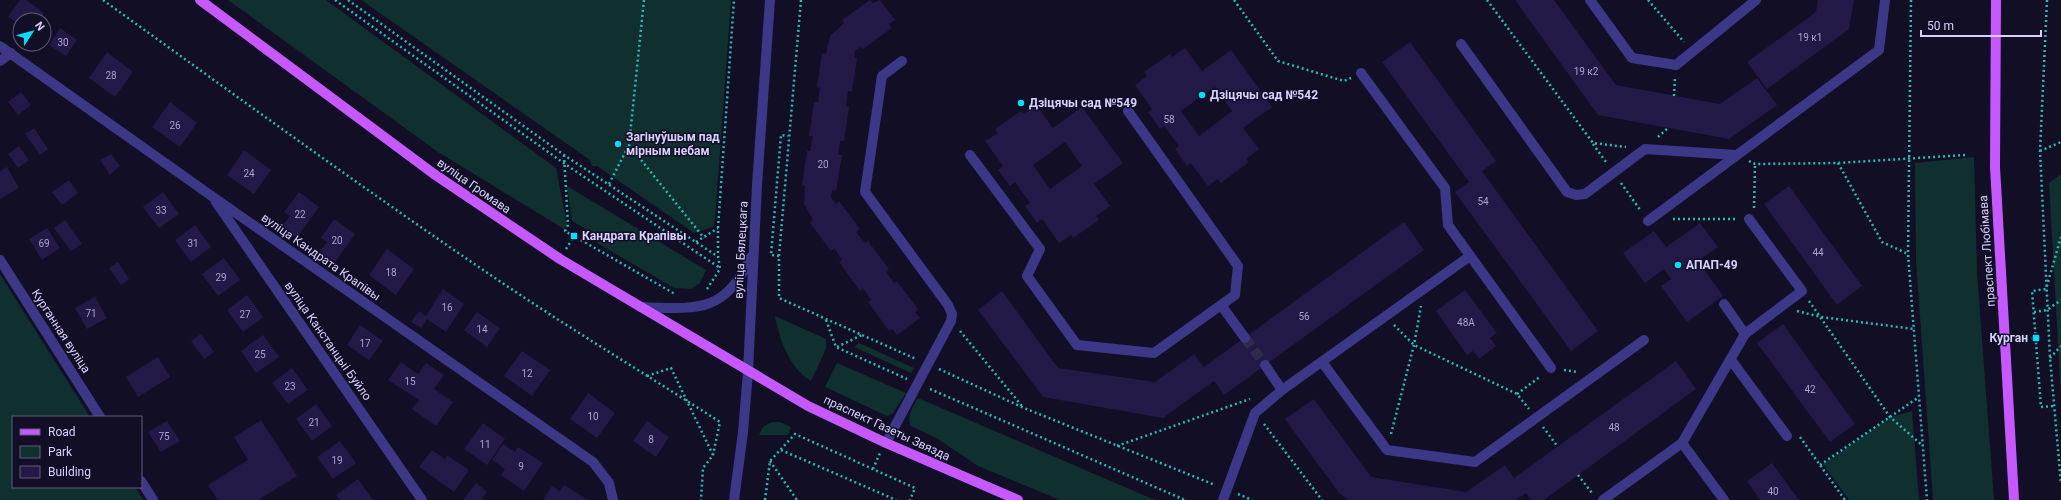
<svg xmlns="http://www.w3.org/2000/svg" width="2061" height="500" font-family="Roboto,sans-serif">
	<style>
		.green { fill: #102f2f }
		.building { fill: #231947; fill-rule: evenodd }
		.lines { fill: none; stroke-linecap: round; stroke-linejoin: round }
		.minor-tunnel { stroke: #302b46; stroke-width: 10; stroke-dasharray: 10 5; stroke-linecap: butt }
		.path { stroke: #2abab5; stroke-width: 2.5; stroke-dasharray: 2 3; stroke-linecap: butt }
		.minor { stroke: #3c3786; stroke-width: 10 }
		.major { stroke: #c558ff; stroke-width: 10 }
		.poi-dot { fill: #00ddfc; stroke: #120e25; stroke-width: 1.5 }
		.labels { text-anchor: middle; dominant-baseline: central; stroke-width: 3; stroke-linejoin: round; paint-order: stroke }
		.number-label { font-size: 10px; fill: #aba3d1 }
		.poi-label { font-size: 12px; font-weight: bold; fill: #d8d1ff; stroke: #120e25; text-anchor: start }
		.street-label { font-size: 12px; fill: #d8d1ff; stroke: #120e25 }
	</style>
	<rect width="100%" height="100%" fill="#120e25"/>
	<path class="green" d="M228,0H326L556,168L567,224L564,229L438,152Z
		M361,0H731L715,219L713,227L694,233L597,166H592L590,160Z
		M1974,157L1977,272L1994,500H1933L1916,260L1915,163Z
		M2061,174V396L2049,183Z
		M567,186L706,270L700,283L691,289L674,288L597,243L594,234L572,221Z
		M0,274L90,417H13V487H135L143,500H0Z
		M775,316L826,339V349L811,381C789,368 779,338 775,316Z
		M859,343L914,368L911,373L854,347Z
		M837,363L906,393L893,413L887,416L825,387Z
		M918,398L1155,500H1060L978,466L938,439L911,426C906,417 913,406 918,398Z
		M1912,411L1919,500H1849L1823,464L1891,417Z
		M772,422H780L791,427L788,435H759L763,427Z"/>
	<path class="building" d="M20,0H26L44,13L40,20H20V25L8,17Z
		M870,0L873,3L880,0L895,20L889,24L892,28L863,49L861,47L855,51L854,58H857L852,92L848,91L846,106L849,107L844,141H840L838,155H842L836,191L832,190L831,197L836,204L839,201L860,229L856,232L865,243L868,241L889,269L886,272L894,283L897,281L918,309L915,312L920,318L897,335L892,329L889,331L868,302L871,300L863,288L860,291L839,262L842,260L834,248L831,251L810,223L813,220L804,204L805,186L802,185L807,151H810L813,136H809L814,102H818L820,88L817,87L822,53L826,54L830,36L844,23L842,20Z
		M1515,0H1554L1616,85L1720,104L1757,78L1777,105L1729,139L1598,115Z
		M1818,0H1854L1849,29L1767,89L1747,62L1816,12Z
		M60,28L77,40L66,56L49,45Z
		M1410,42L1496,161L1482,171L1598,331L1571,351L1455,192L1469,182L1382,62Z
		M1185,48L1202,71L1231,50L1272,107L1243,128L1259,149L1246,159L1249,162L1221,183L1218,179L1208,186L1191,163L1187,166L1175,149L1179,146L1164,126L1160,129L1148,112L1152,109L1135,85L1147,76L1144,72L1170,54L1172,57ZM1215,87L1232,111L1199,136L1181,111Z
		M107,52L133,72L115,97L89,78Z
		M21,92L31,105L18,115L8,102Z
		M170,102L197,123L180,147L152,127Z
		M1036,105L1053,128L1082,107L1123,163L1094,184L1110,206L1096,216L1099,220L1073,238L1071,235L1059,243L1042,219L1037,223L1025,206L1030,203L1015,182L1010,186L998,170L1003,166L985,141L998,133L995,129L1021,111L1023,114ZM1065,142L1082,166L1050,189L1033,165Z
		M34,128L48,149L40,155L25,134Z
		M19,146L29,160L18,168L8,154Z
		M244,150L271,170L254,194L227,175Z
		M111,154L120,166L110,175L100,160Z
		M7,167L19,188L0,199V171Z
		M69,180L78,193L62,205L52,192Z
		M1789,186L1862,286L1837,305L1764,204Z
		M163,192L179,214L159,228L143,207Z
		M299,192L319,207L296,239L281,228L290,216L284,212Z
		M334,219L355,234L333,265L318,254L327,242L321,238Z
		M65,220L82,244L71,251L54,228Z
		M1404,222L1424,250L1224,395L1214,381L1163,418L1043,397L978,310L1002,291L1058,368L1155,382L1194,354L1204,367Z
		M1700,223L1718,247L1698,261L1723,296L1687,322L1661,286L1671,279L1664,269L1645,283L1623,253L1654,231L1666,247Z
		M195,225L211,247L191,262L175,240Z
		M47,228L60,248L42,260L29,239Z
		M387,249L414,269L396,295L369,275Z
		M224,258L240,280L218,296L202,274Z
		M118,262L129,279L121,285L109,268Z
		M443,289L464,304L446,332L427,319L421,328L411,322L419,311L426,316Z
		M1465,290L1497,333L1490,338L1496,346L1479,359L1473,351L1467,355L1436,311Z
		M247,295L263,317L243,332L227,310Z
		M95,297L107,318L87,329L75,308Z
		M477,312L500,328L487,347L464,330Z
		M1783,324L1855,424L1830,442L1757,343Z
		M360,325L383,341L369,360L347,345Z
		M201,334L214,352L204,359L191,341Z
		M263,335L279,357L256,373L241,351Z
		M522,351L550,370L532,396L504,376Z
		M158,357L170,377L138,397L126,377Z
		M1676,361L1696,389L1544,500H1531L1526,493L1516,500H1348L1339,493L1285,419L1314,399L1371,477L1466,492L1505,465L1514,478Z
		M401,362L418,374L426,363L444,375L434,389L453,402L436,426L412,409L419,400L388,380Z
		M292,368L308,390L288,404L272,383Z
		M588,393L615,413L597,438L570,419Z
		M316,404L332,426L312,441L296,419Z
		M261,420L297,476L258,500H218L208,485L248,460L234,437Z
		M167,421L180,441L161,452L148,432Z
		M647,421L669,437L656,457L633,441Z
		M483,423L505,439L487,465L464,449Z
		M340,441L356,463L333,479L317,457Z
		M503,444L515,452L518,447L543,463L524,491L501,475L505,469L492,460Z
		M432,450L445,459L447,455L469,470L454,492L419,467Z
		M1772,463L1799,500H1760L1747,481Z
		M358,479L373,500H340L336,495Z
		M476,483L487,492L482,498L484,500H463Z
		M564,485L588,500H543L552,486L560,491Z"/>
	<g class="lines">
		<path class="minor-tunnel" d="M1245,338L1265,365"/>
		<path class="path" d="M103,0C232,93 361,187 492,276C567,327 644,373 720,422L713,455
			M335,0L565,164L720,268
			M348,0L564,155L717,256
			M644,0L629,145L704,238
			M801,0L779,256V298L916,359
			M1234,0L1278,61L1344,81L1351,78
			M1487,0L1593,143L1626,147
			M1648,0L1684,42
			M1911,0L1908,254L1927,500
			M2047,0L2040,151L2050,358L2061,484
			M1674,96L1675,77
			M1658,137L1668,128
			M1593,144L1606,162
			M2040,151L2061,142
			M564,155L568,225L565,231L675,294
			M1749,161L1755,164L1838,163L1966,155
			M1838,163L1882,242L1908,254
			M1621,183L1641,211
			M609,184L629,145
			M1754,208L1755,164
			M1673,219H1736
			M696,242L718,228
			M566,249L574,236
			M779,256L771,255L781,135L788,136
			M707,289L720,269L718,256V228L734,0
			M1809,301L1890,417L1923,446
			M1797,311L1821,317L1914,329
			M2034,312L2047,310L2061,300
			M826,320L836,347L907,379
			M1394,325L1414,345L1517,394L1529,409
			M960,331L1022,406
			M2016,339L2036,338
			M837,347L862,335
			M2050,358L2061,346
			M939,369L1024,408L1215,485
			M1564,370L1578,372
			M647,376L671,368L713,455L703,468L701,500
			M930,389L1185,500
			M1517,394L1541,376
			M2053,406L2041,407L2032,291L2046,289L2061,237
			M1264,424L1322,500
			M1543,427L1558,447
			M1391,434L1414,345L1421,306
			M1800,437L1845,500
			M1117,446L1250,399
			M781,450L896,500
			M770,461L797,500
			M1820,465L1919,397
			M873,469L880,453
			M1578,475L1592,493
			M1238,494L1252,500
			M765,500L770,461L795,434L915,488L910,500"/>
		<path class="minor" d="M1590,0L1632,58L1676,65L1756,0
			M1461,44L1567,192L1576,195L1585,194L1645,149L1736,155
			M0,46L213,197L593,462L609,483L613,500
			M0,61L11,53
			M1361,73L1445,188L1448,225L1551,368
			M1128,111L1238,266L1235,295L1221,305L1245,338
			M970,155L1040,249L1027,276L1077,345L1154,353L1221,305
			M216,202L422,500
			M1648,221L1879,50L1885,0
			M0,260L100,417
			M1724,304L1745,334
			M641,307C696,309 725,314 751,257
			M1731,360L1787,436
			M1322,362L1387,450L1475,462L1644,340
			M1265,365L1282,390
			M886,443L951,321L952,314L948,305L865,192L882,76L902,61
			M1682,443L1724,500
			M141,481L153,500
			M734,500L743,432L748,372L757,185L770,0
			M1223,500L1255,413L1282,390L1470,256
			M1603,500L1682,443L1745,334L1802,291L1749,219"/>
		<path class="major" d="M200,0L434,174L560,259L808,406L886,443L1018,500
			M1996,0L1995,167L2014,500"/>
	</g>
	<g class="poi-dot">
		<circle cx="1202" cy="95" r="4"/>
		<circle cx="1021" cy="103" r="4"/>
		<circle cx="618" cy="144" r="4"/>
		<rect x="570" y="232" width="8" height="8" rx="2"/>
		<circle cx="1678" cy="265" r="4"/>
		<rect x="2032" y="334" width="8" height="8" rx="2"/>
	</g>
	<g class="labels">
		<g class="number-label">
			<text x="1810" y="37">19 к1</text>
			<text x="63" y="42">30</text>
			<text x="1586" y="71">19 к2</text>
			<text x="111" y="75">28</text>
			<text x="1169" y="119">58</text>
			<text x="175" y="125">26</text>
			<text x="823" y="164">20</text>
			<text x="249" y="173">24</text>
			<text x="1483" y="201">54</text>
			<text x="161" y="210">33</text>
			<text x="300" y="214">22</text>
			<text x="337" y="240">20</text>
			<text x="44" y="243">69</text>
			<text x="193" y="243">31</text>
			<text x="1818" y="252">44</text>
			<text x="391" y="272">18</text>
			<text x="221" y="277">29</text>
			<text x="447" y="307">16</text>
			<text x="91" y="313">71</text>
			<text x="245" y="314">27</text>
			<text x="1304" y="316">56</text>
			<text x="1466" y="322">48А</text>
			<text x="482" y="329">14</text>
			<text x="365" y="343">17</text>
			<text x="260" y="354">25</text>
			<text x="527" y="373">12</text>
			<text x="410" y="381">15</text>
			<text x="290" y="386">23</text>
			<text x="1810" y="389">42</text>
			<text x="593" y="416">10</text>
			<text x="314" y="422">21</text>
			<text x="1614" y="427">48</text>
			<text x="164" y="436">75</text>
			<text x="651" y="439">8</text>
			<text x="485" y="444">11</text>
			<text x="337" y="460">19</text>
			<text x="521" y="466">9</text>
			<text x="1773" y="491">40</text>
		</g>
		<g class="poi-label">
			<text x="1210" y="95">Дзіцячы сад №542</text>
			<text x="1029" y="103">Дзіцячы сад №549</text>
			<text x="626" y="137">Загінуўшым пад<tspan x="626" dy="14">мірным небам</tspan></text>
			<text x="582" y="236">Кандрата Крапівы</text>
			<text x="1686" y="265">АПАП-49</text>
			<text x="2028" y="338" text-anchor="end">Курган</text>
		</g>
		<g class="street-label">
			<text transform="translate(474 186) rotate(35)">вуліца Громава</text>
			<text transform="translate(741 250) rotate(-87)">вуліца Бялецкага</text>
			<text transform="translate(1987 251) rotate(-94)">праспект Любімава</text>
			<text transform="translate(321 257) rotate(35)">вуліца Кандрата Крапівы</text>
			<text transform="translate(61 331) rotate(57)">Курганная вуліца</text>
			<text transform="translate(328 341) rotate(55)">вуліца Канстанцыі Буйло</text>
			<text transform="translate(887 428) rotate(25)">праспект Газеты Звязда</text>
		</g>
	</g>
	<rect x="12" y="416" width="130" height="72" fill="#120e25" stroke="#615c7c"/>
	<rect x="20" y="429" width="20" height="6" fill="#c558ff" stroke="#615c7c"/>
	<text x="48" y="436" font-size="12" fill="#d8d1ff">Road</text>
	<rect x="20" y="446" width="20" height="12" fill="#102f2f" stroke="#615c7c"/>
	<text x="48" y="456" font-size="12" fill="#d8d1ff">Park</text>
	<rect x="20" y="466" width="20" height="12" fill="#231947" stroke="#615c7c"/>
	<text x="48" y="476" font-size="12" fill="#d8d1ff">Building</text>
	<g transform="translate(32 32) rotate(54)"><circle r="19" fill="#120e25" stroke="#615c7c"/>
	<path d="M0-3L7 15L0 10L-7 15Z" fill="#00ddfc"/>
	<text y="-6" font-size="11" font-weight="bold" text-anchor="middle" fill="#d8d1ff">N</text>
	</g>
	<path d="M1921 30v6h120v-6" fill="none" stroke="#d8d1ff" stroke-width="2"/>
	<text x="1927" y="30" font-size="12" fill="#d8d1ff" stroke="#120e25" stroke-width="3" paint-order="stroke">50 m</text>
</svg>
